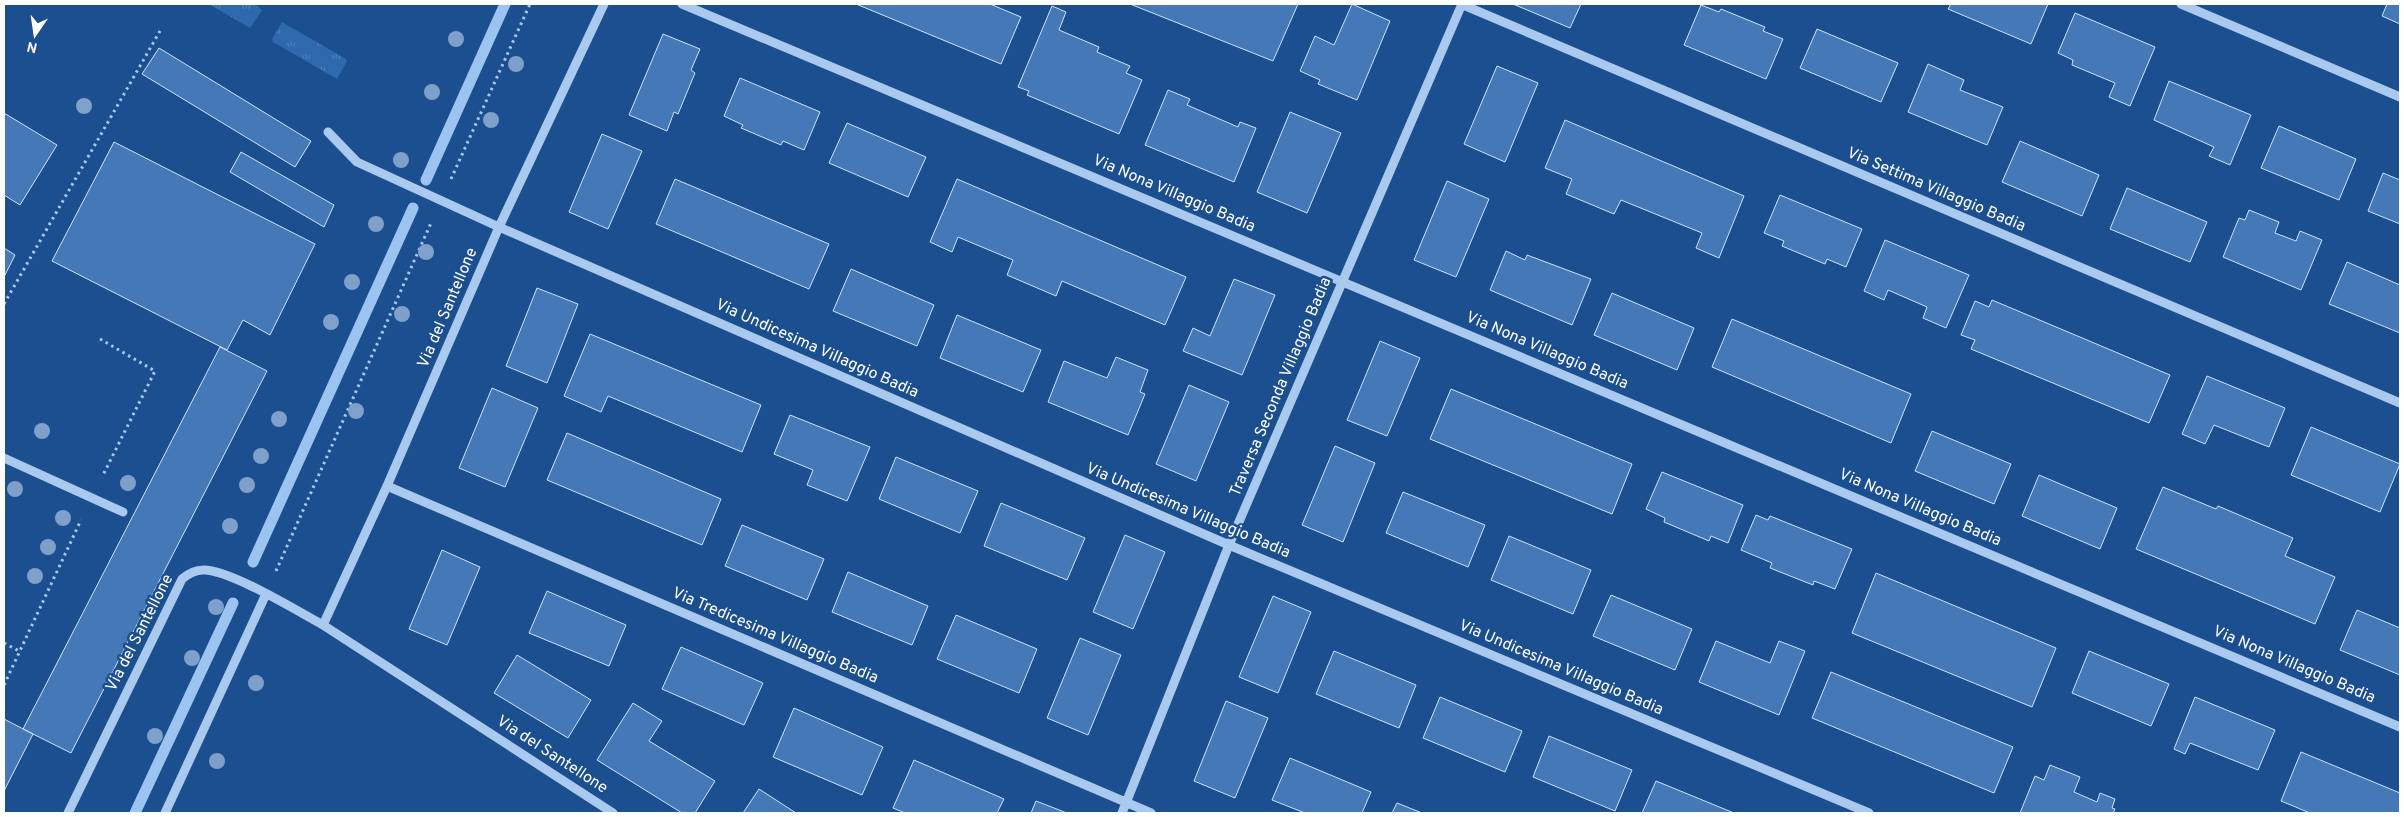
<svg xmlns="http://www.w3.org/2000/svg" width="2404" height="817" font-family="Overpass,sans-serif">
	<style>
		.grass { fill: url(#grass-tufts) }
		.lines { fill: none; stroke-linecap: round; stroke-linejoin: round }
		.stream { stroke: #9cc4f0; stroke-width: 11 }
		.building { fill: #4478b7; stroke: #cfe3fa }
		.path { stroke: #a9c9ee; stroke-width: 3; stroke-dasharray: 2.5 4; stroke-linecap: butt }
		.minor { stroke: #a9c9ee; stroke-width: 9 }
		.tree { fill: #7ea0ca }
		.labels { text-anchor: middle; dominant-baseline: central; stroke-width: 5; stroke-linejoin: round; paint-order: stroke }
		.street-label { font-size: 16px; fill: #fff; stroke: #1b4f8f }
	</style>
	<defs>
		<pattern id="grass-tufts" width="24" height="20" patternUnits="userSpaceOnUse" patternTransform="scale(1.25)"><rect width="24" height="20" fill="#2e69ad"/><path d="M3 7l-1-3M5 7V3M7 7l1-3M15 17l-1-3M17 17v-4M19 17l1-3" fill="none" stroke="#4d80b9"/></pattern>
	</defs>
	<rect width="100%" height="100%" fill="#1b4f8f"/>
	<path class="grass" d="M209,4H255L262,10L250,28Z
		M282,22L346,59L347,61L337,79L273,42L272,39Z"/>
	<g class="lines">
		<path class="stream" d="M426,180L505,4
			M253,562L413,208
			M135,813L233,603"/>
	</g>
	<path class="building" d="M856,4H990L1021,17L1001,64Z
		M1130,4H1298L1273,61Z
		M1352,4L1390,21L1357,100L1318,84L1320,80L1300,71L1315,36L1334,45Z
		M1513,4H1581L1570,28Z
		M1951,4H2048L2031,44L1948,9Z
		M2387,4H2400V24L2382,16Z
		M1701,5L1719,12L1721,9L1765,27L1763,31L1783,39L1766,79L1684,45Z
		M1052,6L1066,12L1059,30L1099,47L1097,52L1130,66L1126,73L1142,80L1119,134L1027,95L1029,91L1018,87Z
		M2075,13L2155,47L2130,106L2109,97L2115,83L2072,65L2073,60L2058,53Z
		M1817,29L1898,63L1881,102L1800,68Z
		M663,34L700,49L691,70L695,73L678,114L674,112L667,131L629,115Z
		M159,48L311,141L295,167L142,74Z
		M1928,64L1964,80L1960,90L2003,107L1987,145L1908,112Z
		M1497,66L1538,83L1505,162L1464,144Z
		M740,78L820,112L804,150L783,141L781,145L741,128L743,125L724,116Z
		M2169,81L2251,115L2230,165L2209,156L2214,147L2154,120Z
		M1168,90L1190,99L1187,105L1238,127L1240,122L1256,128L1234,182L1145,145Z
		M1290,112L1341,133L1307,213L1257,192Z
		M4,113L57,145L20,205L4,195Z
		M1565,120L1744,196L1719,258L1696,248L1702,233L1621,200L1614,214L1566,194L1572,179L1545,168Z
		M847,123L926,157L908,197L829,163Z
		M2279,126L2356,159L2339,200L2261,168Z
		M602,134L642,151L608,229L569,212Z
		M2020,141L2099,175L2082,216L2002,182Z
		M114,142L315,244L270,335L243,320L227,350L52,261Z
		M241,152L334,205L324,227L230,172Z
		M2383,173L2400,180V224L2368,211Z
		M675,179L829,244L809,289L656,224Z
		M957,179L1186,277L1165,325L1062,281L1056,296L1007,275L1013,260L958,237L952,252L930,242Z
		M1447,181L1489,199L1456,277L1414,260Z
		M2127,188L2207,222L2190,262L2110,229Z
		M1780,195L1862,229L1846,267L1827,259L1825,264L1782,246L1784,241L1764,233Z
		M2249,210L2279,222L2275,233L2296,241L2300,231L2322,240L2301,290L2223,257L2239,218L2245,220Z
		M1885,240L1969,275L1946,328L1923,318L1927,307L1888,290L1884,300L1864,291Z
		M4,248L15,255L4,277Z
		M1506,251L1525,260L1527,255L1591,279L1572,325L1490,290Z
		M2347,262L2400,285V333L2329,304Z
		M851,269L934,305L917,346L833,311Z
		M1234,279L1275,295L1242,375L1183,351L1193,328L1210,336Z
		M537,288L578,304L547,383L506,366Z
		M1612,293L1694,328L1677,370L1594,335Z
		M1992,300L2170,375L2149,423L1971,349L1975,340L1961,335L1975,301L1989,307Z
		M957,315L1041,350L1023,392L940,358Z
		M1732,319L1911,394L1891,443L1712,367Z
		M590,334L761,405L742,452L608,396L601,412L564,396Z
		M1380,341L1420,358L1387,436L1347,420Z
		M220,347L267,371L71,753L23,729Z
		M1116,357L1148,370L1140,392L1145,394L1128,435L1048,402L1064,361L1107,378Z
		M2207,376L2285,408L2269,447L2214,425L2205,444L2182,434Z
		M1189,385L1229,402L1196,481L1156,464Z
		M492,388L538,408L505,487L459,468Z
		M1451,389L1632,464L1612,514L1430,439Z
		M790,415L870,447L847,501L807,485L813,470L774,454Z
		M2311,427L2400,464L2380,512L2291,475Z
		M1932,431L2011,464L1994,504L1915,471Z
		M567,433L721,499L702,545L547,480Z
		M1335,446L1375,463L1343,542L1302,525Z
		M896,457L978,491L960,533L879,499Z
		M1662,472L1743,505L1728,543L1711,536L1709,541L1664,522L1665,518L1646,509Z
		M2039,475L2117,508L2100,549L2022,516Z
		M2163,487L2216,509L2218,506L2293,538L2285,556L2335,577L2315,624L2136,549Z
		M1403,492L1485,525L1468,567L1386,533Z
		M1001,503L1085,538L1067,580L984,546Z
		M1756,515L1768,520L1770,516L1852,549L1835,589L1814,581L1813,585L1770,568L1772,563L1741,550Z
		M742,525L824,559L807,600L725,566Z
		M1125,535L1165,552L1133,629L1093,612Z
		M1509,536L1591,570L1573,614L1491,580Z
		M442,550L480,567L447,645L409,629Z
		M848,572L928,606L912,645L832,612Z
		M1876,573L2056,648L2032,707L1852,633Z
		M547,591L626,625L609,666L529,633Z
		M1611,595L1692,629L1675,670L1593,636Z
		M1273,596L1311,612L1278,693L1239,677Z
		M2357,610L2400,628V675L2340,650Z
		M956,615L1037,649L1019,693L937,659Z
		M1080,638L1121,655L1088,735L1047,718Z
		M1716,641L1770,663L1779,641L1805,651L1779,715L1699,682Z
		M681,647L763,683L744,725L662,689Z
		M1334,651L1416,685L1399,728L1316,694Z
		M2089,651L2169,684L2151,726L2072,693Z
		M517,655L591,700L568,738L494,693Z
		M1831,672L2013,747L1994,793L1812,718Z
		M1440,697L1522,731L1505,772L1423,738Z
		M2195,697L2275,730L2258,770L2190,743L2185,754L2174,749Z
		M1226,701L1268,718L1235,798L1194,781Z
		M633,703L662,721L649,741L715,781L695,813H682L597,760Z
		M794,708L883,747L862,795L773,757Z
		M4,719L33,734L4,791Z
		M1549,736L1632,770L1615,811L1533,777Z
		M2301,752L2400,793V813H2310L2281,801Z
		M1290,758L1371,792L1362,813H1305L1272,800Z
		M914,760L1004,799L997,813H905L893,808Z
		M2050,765L2080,777L2074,792L2097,802L2100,793L2115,799L2112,808L2115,809L2113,813H2020L2035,776L2044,780Z
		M1656,781L1734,813H1642Z
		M759,789L796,813H743Z
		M1036,801L1067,813H1031Z
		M1397,803L1422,813H1392Z"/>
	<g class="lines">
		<path class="path" d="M451,179L530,4
			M4,304L160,31
			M100,339L155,371L102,477
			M276,571L431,223
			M4,643L19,651
			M4,685L81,520"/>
		<path class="minor" d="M604,4L499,227L387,486L323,625L613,813
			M682,4L2400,727
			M1461,4L2400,403
			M2181,4L2400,97
			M328,132L357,162L499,227L1229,545L1869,813
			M4,458L123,512
			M387,486L1151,813
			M68,813L182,579C188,574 195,570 203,570C229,569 297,611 323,625
			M165,813L266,594
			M1122,813L1229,545L1462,4"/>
	</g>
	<g class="tree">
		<circle cx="456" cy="39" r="8"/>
		<circle cx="516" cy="64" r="8"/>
		<circle cx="432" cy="92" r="8"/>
		<circle cx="84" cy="106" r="8"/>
		<circle cx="491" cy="120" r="8"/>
		<circle cx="401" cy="160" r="8"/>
		<circle cx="376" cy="224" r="8"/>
		<circle cx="426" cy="252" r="8"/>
		<circle cx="352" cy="282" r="8"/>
		<circle cx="402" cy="314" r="8"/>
		<circle cx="331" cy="322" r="8"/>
		<circle cx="356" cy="411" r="8"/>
		<circle cx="279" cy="419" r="8"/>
		<circle cx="42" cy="431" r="8"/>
		<circle cx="261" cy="456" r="8"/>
		<circle cx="128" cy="483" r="8"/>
		<circle cx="247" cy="485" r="8"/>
		<circle cx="15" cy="489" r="8"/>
		<circle cx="63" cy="518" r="8"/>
		<circle cx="230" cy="526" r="8"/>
		<circle cx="48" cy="547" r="8"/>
		<circle cx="35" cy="576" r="8"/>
		<circle cx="216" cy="607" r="8"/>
		<circle cx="192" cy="658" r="8"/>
		<circle cx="256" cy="683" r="8"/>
		<circle cx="155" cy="736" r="8"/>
		<circle cx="217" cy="761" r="8"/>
	</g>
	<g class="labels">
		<g class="street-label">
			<text transform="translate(1936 190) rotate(23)">Via Settima Villaggio Badia</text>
			<text transform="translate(1174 194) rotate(23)">Via Nona Villaggio Badia</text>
			<text transform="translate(448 308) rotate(-67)">Via del Santellone</text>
			<text transform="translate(817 349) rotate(24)">Via Undicesima Villaggio Badia</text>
			<text transform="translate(1547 351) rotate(23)">Via Nona Villaggio Badia</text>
			<text transform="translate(1281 387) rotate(-67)">Traversa Seconda Villaggio Badia</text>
			<text transform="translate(1920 508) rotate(23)">Via Nona Villaggio Badia</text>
			<text transform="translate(1188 511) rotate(23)">Via Undicesima Villaggio Badia</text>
			<text transform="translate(140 633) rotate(-63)">Via del Santellone</text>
			<text transform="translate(775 636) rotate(23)">Via Tredicesima Villaggio Badia</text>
			<text transform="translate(2294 665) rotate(23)">Via Nona Villaggio Badia</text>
			<text transform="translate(1561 668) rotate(23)">Via Undicesima Villaggio Badia</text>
			<text transform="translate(552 755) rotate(33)">Via del Santellone</text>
		</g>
	</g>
	<rect width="2404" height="817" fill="none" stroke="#ffffff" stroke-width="10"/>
	<g transform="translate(35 35) rotate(193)" stroke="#1b4f8f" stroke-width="4" paint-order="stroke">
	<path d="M0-4L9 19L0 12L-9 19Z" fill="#ffffff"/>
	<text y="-8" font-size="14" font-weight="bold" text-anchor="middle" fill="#ffffff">N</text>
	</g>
</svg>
